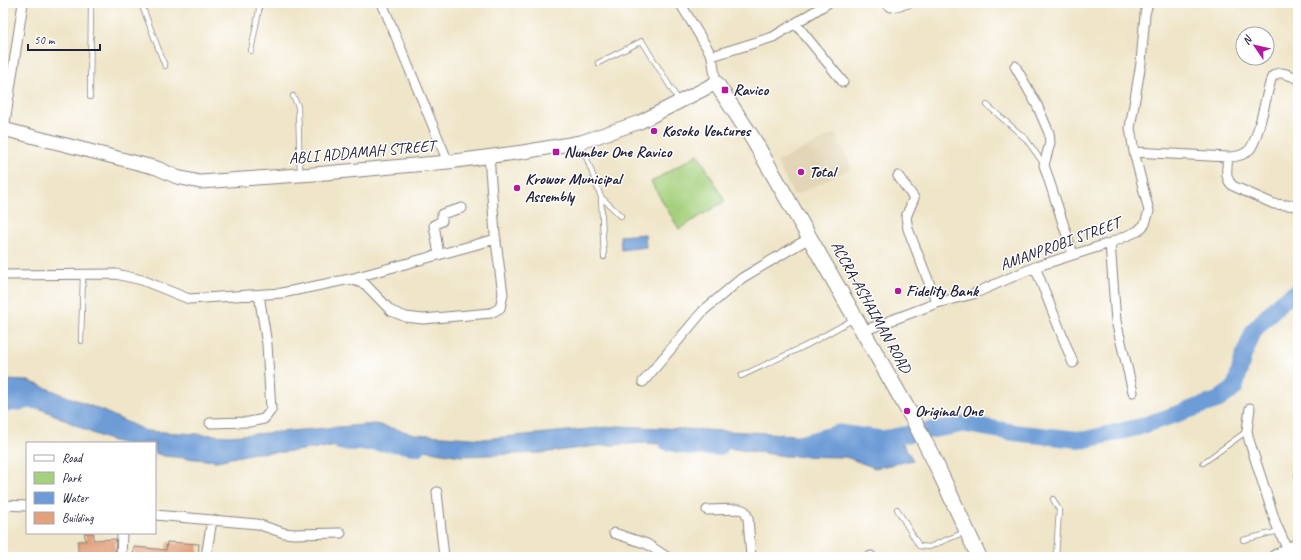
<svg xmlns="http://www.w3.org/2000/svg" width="1301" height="560" font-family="Caveat,sans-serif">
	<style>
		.built { fill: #e3d6b7 }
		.green { fill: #a5d07d; stroke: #64795c }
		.water { fill: #6d9cd6; stroke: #485f88 }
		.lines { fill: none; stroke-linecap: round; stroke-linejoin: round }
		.river { stroke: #6d9cd6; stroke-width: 17 }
		.building { fill: #e2a17b }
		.lane-casing { stroke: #888482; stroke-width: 6 }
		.street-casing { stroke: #888482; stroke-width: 11 }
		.secondary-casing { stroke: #888482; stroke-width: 15 }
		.primary-casing { stroke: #888482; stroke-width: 17 }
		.lane { stroke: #fff; stroke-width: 4.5 }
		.street { stroke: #fff; stroke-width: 9 }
		.secondary { stroke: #fff; stroke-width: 13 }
		.primary { stroke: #fff; stroke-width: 15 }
		.poi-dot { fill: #b5179e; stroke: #fff; stroke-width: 1.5 }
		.labels { text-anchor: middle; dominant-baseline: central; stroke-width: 3; stroke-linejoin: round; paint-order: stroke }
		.poi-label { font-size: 16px; font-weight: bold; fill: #22223b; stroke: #fff; text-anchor: start }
		.street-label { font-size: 16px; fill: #22223b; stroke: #fff }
	</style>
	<rect width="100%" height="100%" fill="#fff"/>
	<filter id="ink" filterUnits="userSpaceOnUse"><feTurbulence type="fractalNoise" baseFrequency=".025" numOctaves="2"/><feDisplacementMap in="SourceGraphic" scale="8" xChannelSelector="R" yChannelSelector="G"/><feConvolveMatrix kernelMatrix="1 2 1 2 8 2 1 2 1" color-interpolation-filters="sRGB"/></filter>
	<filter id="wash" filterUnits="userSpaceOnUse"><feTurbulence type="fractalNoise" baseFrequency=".012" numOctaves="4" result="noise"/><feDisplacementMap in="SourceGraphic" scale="16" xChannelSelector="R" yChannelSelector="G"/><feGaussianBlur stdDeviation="0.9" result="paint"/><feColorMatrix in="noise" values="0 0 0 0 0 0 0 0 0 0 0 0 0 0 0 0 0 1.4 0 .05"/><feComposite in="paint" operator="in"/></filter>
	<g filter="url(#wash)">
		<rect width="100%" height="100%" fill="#efe5c8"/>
		<path class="built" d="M835,133L852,168L794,196L777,162Z"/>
		<path class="green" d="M698,154L725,201L679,229L651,182Z"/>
		<path class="water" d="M645,234L646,247L621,250L620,236Z
			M3,380L29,381L101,410L146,431L230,436L375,424L415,434L484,439L619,426L768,433L903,444L913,460L875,468L846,457L785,456L734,449L645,443L596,446L541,453L461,456L417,449L376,438L357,444L284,452L254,453L217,461L164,456L155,453V443C144,443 132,445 121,443C80,434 47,402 3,401Z"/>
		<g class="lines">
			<path class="river" d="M3,404L32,400L36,401
				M341,442L391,443L418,447
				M667,442L692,447H719
				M803,443L839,433L881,439L964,424L1017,433L1084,440L1139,427L1218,400L1235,388L1243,357L1254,330L1281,302L1298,291"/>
		</g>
		<g id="blocks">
			<path class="building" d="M84,533H94L93,540L116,539L115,556L78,557V541H86Z
				M167,542L199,544L198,557H133L134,547L166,550Z"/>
		</g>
	</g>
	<g filter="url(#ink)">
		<use href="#blocks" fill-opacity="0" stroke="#888482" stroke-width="1"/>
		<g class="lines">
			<g class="lane-casing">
				<path id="lane" d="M141,3L165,66
					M251,51L259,10L258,3
					M598,63L642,41L679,101
					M293,96L298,106L300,173
					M90,97L91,3
					M987,105L1026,139L1043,163
					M581,143L601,197L604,257
					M601,197L621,216
					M81,341L83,274
					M741,376L807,345L854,319
					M1203,463L1247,431
					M1297,475L1298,477
					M1053,499L1059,510L1056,557
					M897,509L919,546L929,547L965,532
					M1243,540L1279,531"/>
			</g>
			<g class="street-casing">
				<path id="street" d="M382,3L448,162
					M680,3L712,56L716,83
					M886,3L891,7L909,3
					M796,24L843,82
					M712,56L773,37L828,3
					M1015,66L1037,105L1049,133L1050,143L1044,165L1073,254
					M4,129L23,3
					M1134,152L1228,157C1236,157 1244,156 1250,149C1259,138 1266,93 1272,77C1280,69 1289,75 1298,79
					M1228,157C1227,169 1224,178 1233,186L1274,204L1298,206
					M898,176L914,198L906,217L908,229L937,303
					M1110,243L1116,321L1133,392
					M439,255L434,225L442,221V214L462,208
					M1035,267L1073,363
					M3,275L116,274L142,280L189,299L282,293L350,279L365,284L391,311L406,317L423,319L491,313L500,308L503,294L495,234L489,156
					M350,279L496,239
					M863,331L937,303L973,294L1035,267L1110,243L1138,231L1145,224L1149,211L1134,152L1130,128L1141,63L1145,14L1148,3
					M643,382L703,311L742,278L811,237
					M1250,408L1247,431L1249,440L1276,524L1291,557
					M210,423L249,422L264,419L271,410L267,344L259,295
					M437,492L444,557
					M3,505L27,506
					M707,510L740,509L745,511L748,518L751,557
					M155,515L257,524L284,533L294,534L341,533
					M614,533L647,544L667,557
					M121,557L122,533
					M206,557L212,520
					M869,557L871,556"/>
			</g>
			<g class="secondary-casing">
				<path id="secondary" d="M3,129L157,168L177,177L200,182L314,174L448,162L523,152L581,142L640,122L716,83
					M1275,557L1298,545"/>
			</g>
			<g class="primary-casing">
				<path id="primary" d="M716,83L753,139L912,417L934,460L979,557"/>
			</g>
			<use href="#lane" class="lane"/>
			<use href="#street" class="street"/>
			<use href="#secondary" class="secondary"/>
			<use href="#primary" class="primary"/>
		</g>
	</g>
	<g class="poi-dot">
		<rect x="721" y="86" width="8" height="8" rx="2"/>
		<circle cx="654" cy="131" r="4"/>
		<rect x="552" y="148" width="8" height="8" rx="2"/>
		<circle cx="801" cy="172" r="4"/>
		<circle cx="517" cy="188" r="4"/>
		<circle cx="898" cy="291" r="4"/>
		<circle cx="907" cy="411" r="4"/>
	</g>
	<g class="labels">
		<g class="poi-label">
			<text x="733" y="90">Ravico</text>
			<text x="662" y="131">Kosoko Ventures</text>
			<text x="564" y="152">Number One Ravico</text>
			<text x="809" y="172">Total</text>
			<text x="525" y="179">Krowor Municipal<tspan x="525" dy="18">Assembly</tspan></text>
			<text x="906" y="291">Fidelity Bank</text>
			<text x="915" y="411">Original One</text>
		</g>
		<g class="street-label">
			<text transform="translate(362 152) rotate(-5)">ABLI ADDAMAH STREET</text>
			<text transform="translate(1060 244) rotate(-20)">AMANPROBI STREET</text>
			<text transform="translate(871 307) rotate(61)">ACCRA-ASHAIMAN ROAD</text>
		</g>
	</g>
	<rect width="1301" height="560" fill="none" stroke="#fff" stroke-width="16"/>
	<rect x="26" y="442" width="130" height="92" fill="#ffffff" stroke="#a7a7b1"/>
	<rect x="34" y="455" width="20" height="6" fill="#ffffff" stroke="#a7a7b1"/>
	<text x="62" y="462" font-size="12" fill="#22223b">Road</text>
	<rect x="34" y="472" width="20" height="12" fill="#a5d07d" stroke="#a7a7b1"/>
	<text x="62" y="482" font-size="12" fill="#22223b">Park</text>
	<rect x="34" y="492" width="20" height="12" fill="#6d9cd6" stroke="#a7a7b1"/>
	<text x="62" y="502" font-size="12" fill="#22223b">Water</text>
	<rect x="34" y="512" width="20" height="12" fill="#e2a17b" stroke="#a7a7b1"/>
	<text x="62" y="522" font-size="12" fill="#22223b">Building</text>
	<g transform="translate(1255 46) rotate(304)"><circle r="19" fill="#ffffff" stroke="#a7a7b1"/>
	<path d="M0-3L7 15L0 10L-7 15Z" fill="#b5179e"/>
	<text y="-6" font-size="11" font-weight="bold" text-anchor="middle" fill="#22223b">N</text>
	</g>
	<path d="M28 44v6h72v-6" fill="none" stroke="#22223b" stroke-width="2"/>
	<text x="34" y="44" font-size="12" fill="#22223b" stroke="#ffffff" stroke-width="3" paint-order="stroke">50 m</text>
</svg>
